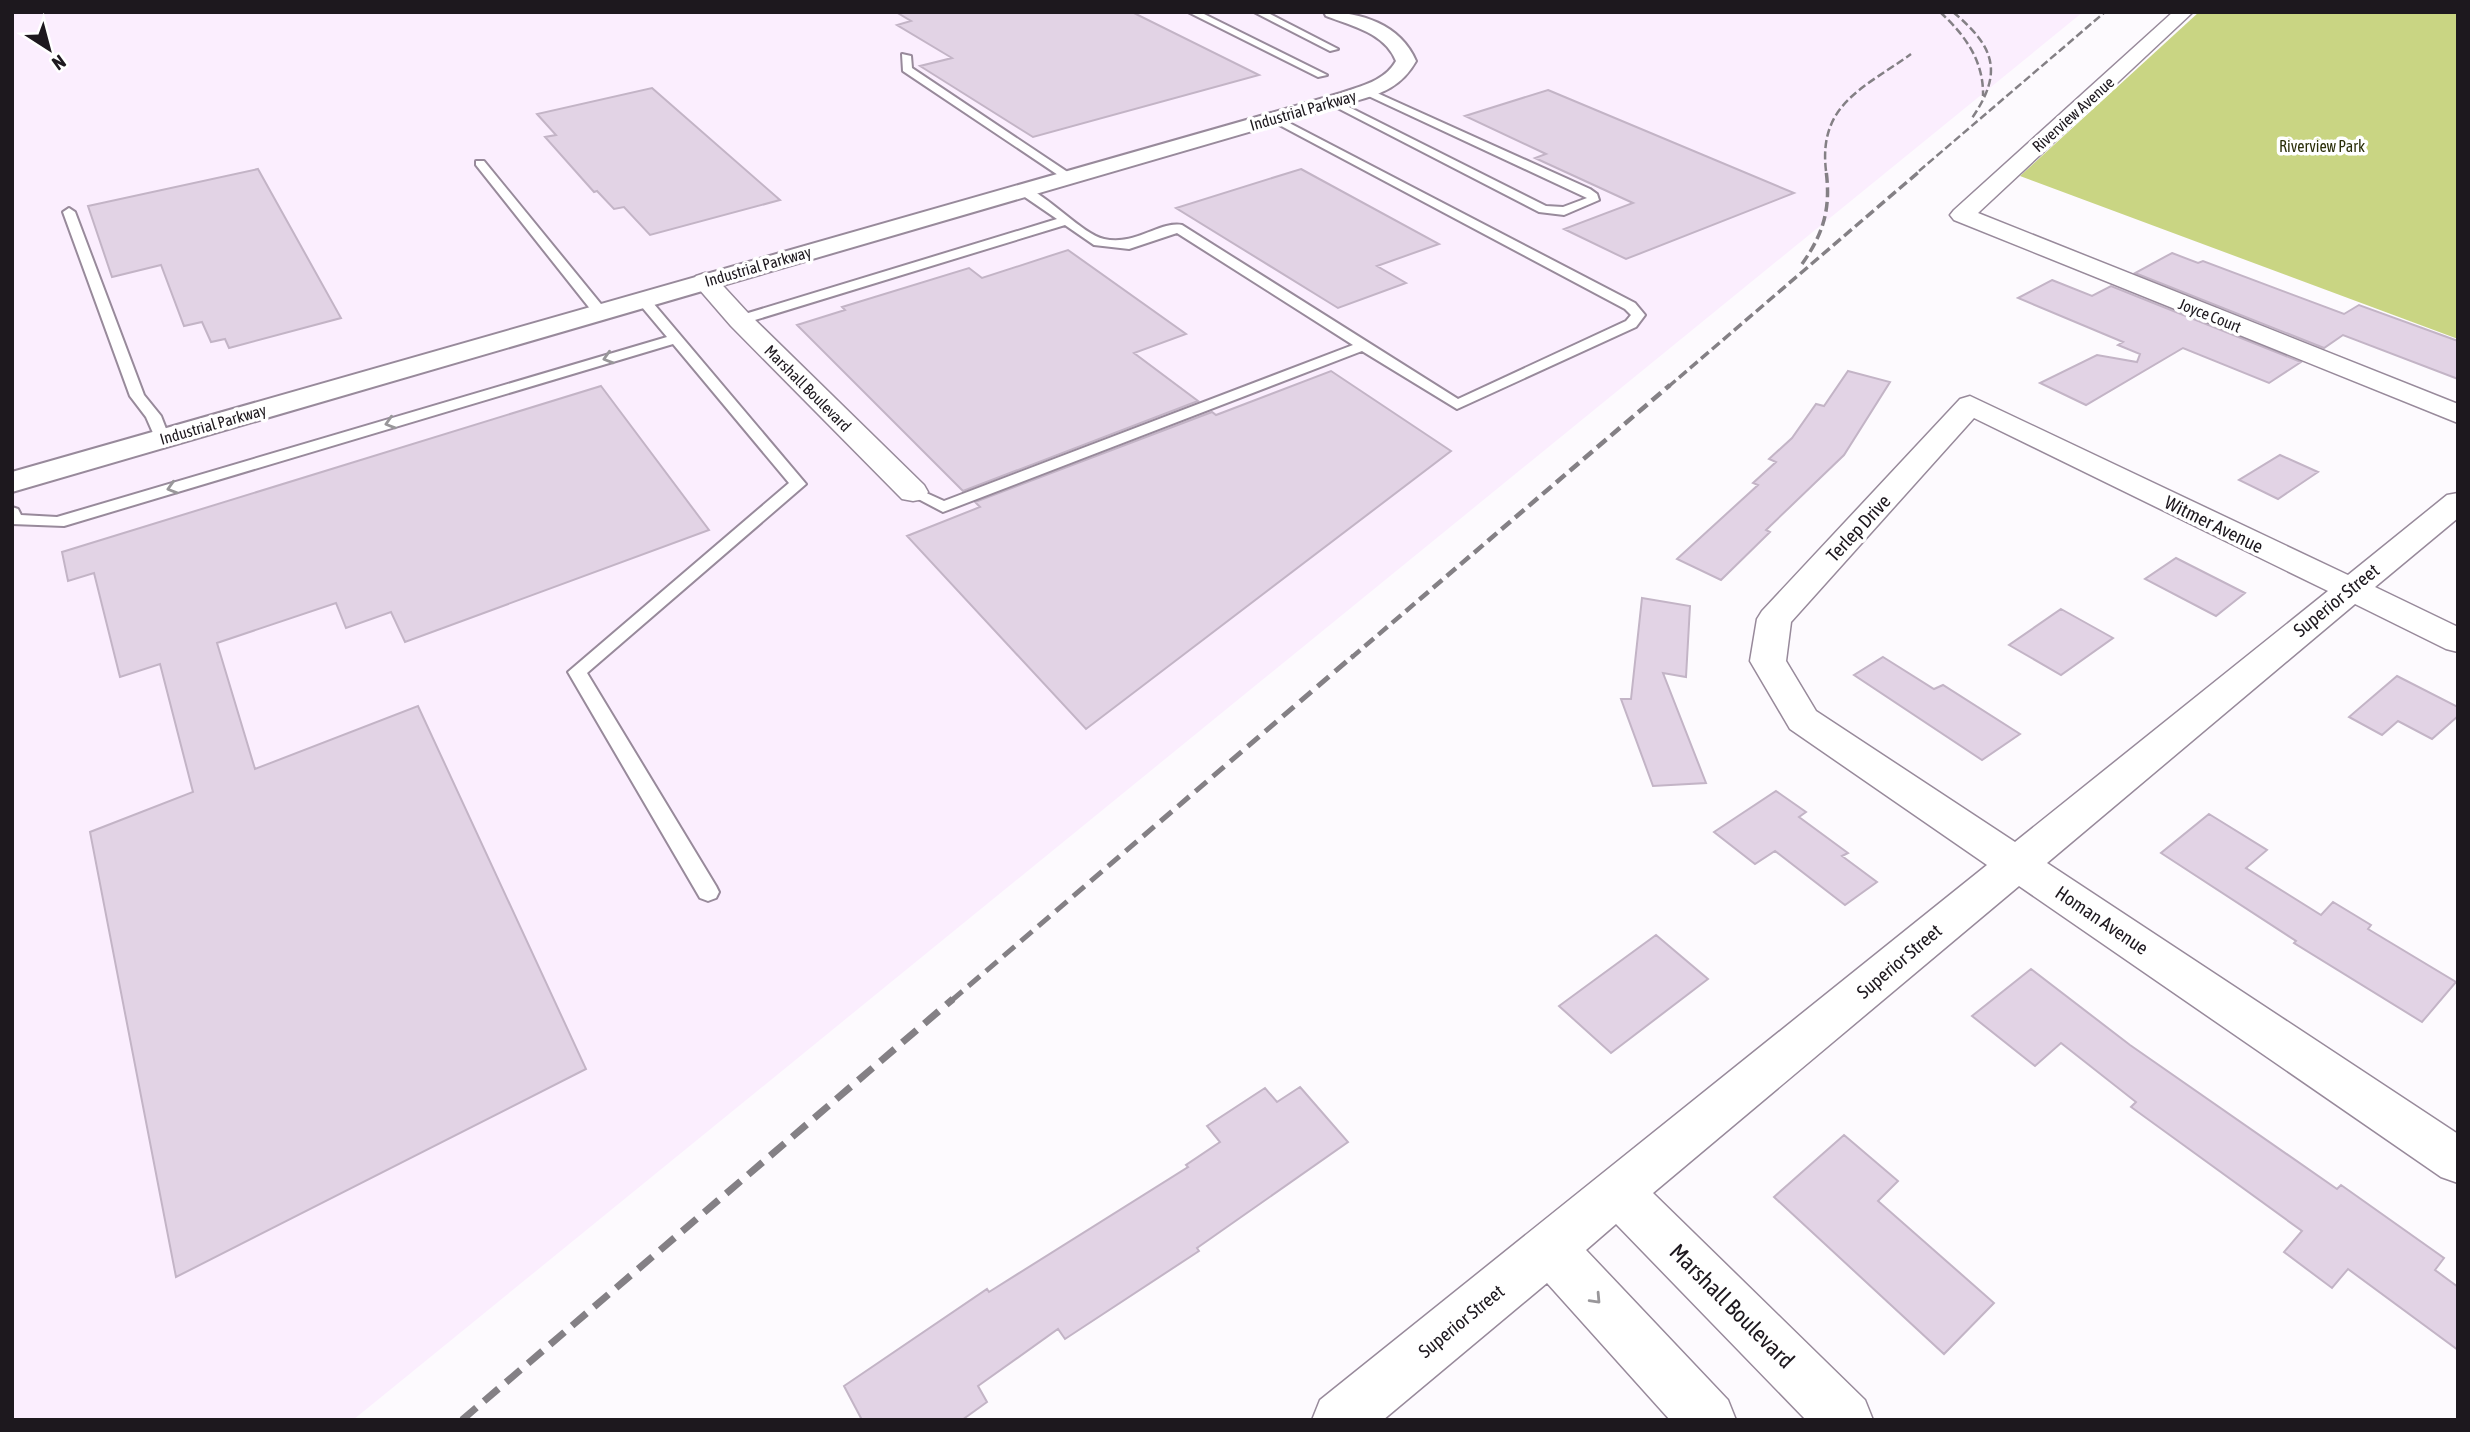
<svg xmlns="http://www.w3.org/2000/svg" width="2470" height="1432" font-family="'Asap Condensed',sans-serif">
	<style>
		.built { fill: #fbeefe }
		.green { fill: #c9d583 }
		.building { fill: #e2d3e5; stroke: #c3b4c6; stroke-width: 2 }
		.lines { fill: none; stroke-linecap: round; stroke-linejoin: round }
		.service-casing { stroke: #988a9b; stroke-width: 4 }
		.minor-casing { stroke: #988a9b; stroke-width: 3 }
		.tertiary-casing { stroke: #988a9b; stroke-width: 4 }
		.service { fill: #fff; fill-rule: evenodd }
		.minor { fill: #fff; fill-rule: evenodd }
		.tertiary { fill: #fff; fill-rule: evenodd }
		.rail-far4 { stroke: #848085; stroke-width: 2.5; stroke-dasharray: 8 3.5; stroke-linecap: butt }
		.rail-far3 { stroke: #848085; stroke-width: 3.5; stroke-dasharray: 10 4.5; stroke-linecap: butt }
		.rail-far2 { stroke: #848085; stroke-width: 4.5; stroke-dasharray: 12 6; stroke-linecap: butt }
		.rail-far1 { stroke: #848085; stroke-width: 5; stroke-dasharray: 15 8; stroke-linecap: butt }
		.rail { stroke: #848085; stroke-width: 7; stroke-dasharray: 19 10; stroke-linecap: butt }
		.oneway { stroke: #99979a }
		.labels { text-anchor: middle; dominant-baseline: central; stroke-width: 7; stroke-linejoin: round; paint-order: stroke }
		.far-street-label { font-size: 16px; fill: #1d181e; stroke: #fff }
		.far-park-label { font-size: 16px; fill: #2c300a; stroke: #fff }
		.street-label { font-size: 19px; fill: #1d181e; stroke: #fff }
		.near-street-label { font-size: 23px; fill: #1d181e; stroke: #fff }
	</style>
	<rect width="100%" height="100%" fill="#fdfafe"/>
	<path class="built" d="M12,12H2083L353,1420H12Z"/>
	<path class="green" d="M2199,12H2458V339L2020,176Z"/>
	<path class="building" d="M896,12H1132L1259,75L1033,137L920,66L952,58L897,25L911,21Z
		M652,88L780,200L650,235L624,207L614,209L597,191L594,192L545,137L556,135L537,114Z
		M1548,90L1794,193L1626,259L1564,229L1633,203L1535,158L1546,154L1465,116Z
		M258,169L341,318L229,348L225,339L211,342L202,322L184,326L161,265L112,277L88,206Z
		M1301,169L1439,244L1377,266L1406,283L1338,308L1176,208Z
		M1068,250L1186,334L1134,353L1198,401L963,491L797,325L845,310L842,307L969,268L982,278Z
		M2172,253L2198,263L2203,261L2344,314L2359,305L2458,341V379L2343,335L2324,348L2135,273Z
		M2052,280L2092,296L2111,286L2301,362L2269,383L2183,348L2086,405L2040,383L2097,355L2137,362L2140,354L2118,345L2123,342L2018,298Z
		M1331,371L1451,451L1086,729L907,536L980,507L975,502L1212,412L1216,415Z
		M1848,371L1890,382L1844,455L1766,530L1770,532L1721,580L1677,559L1758,485L1753,483L1776,462L1769,459L1792,438L1816,404L1824,406Z
		M601,386L709,530L405,642L391,612L346,628L336,603L217,643L255,769L418,706L586,1069L176,1277L90,832L193,792L160,664L120,677L94,573L68,581L62,552Z
		M2280,455L2318,472L2278,499L2239,480Z
		M2176,558L2245,593L2216,616L2145,579Z
		M1642,598L1690,606L1686,677L1663,673L1706,783L1653,786L1621,699H1631Z
		M2061,609L2113,638L2061,675L2009,645Z
		M1883,657L1934,689L1943,685L2020,734L1982,760L1854,675Z
		M2397,676L2458,707V716L2432,739L2398,721L2382,735L2349,717Z
		M1776,791L1806,812L1799,817L1848,853L1842,856L1877,882L1845,905L1775,851L1755,864L1714,832Z
		M2209,814L2267,850L2246,868L2321,915L2333,902L2371,925L2368,929L2456,982L2422,1022L2294,943L2296,941L2161,853Z
		M1656,935L1708,979L1611,1053L1559,1006Z
		M2031,969L2130,1045L2337,1189L2341,1185L2444,1258L2435,1270L2458,1287V1350L2348,1269L2332,1288L2284,1252L2302,1231L2131,1107L2136,1102L2061,1043L2035,1066L1972,1016Z
		M1300,1087L1348,1142L1197,1248L1199,1251L1065,1339L1058,1329L978,1386L987,1402L962,1420H862L844,1386L987,1289L989,1292L1188,1167L1186,1165L1220,1142L1207,1126L1265,1088L1277,1102Z
		M1844,1135L1898,1181L1878,1201L1994,1303L1944,1354L1774,1197Z"/>
	<g class="lines">
		<g class="service-casing">
			<path id="service" d="M1188,12H1200L1327,75L1318,77Z
				M1254,12H1266L1338,49L1330,51Z
				M902,54L911,56L912,68L1072,175V179H1064L903,71Z
				M1366,88L1590,189L1597,194L1599,200L1564,215L1539,212L1326,102L1335,100L1546,206L1563,207L1587,198L1362,93L1361,91Z
				M1274,115L1635,303L1645,315L1636,327L1457,409L1362,351L943,512L905,492L913,487L944,501L1353,345L1177,233L1129,249L1094,245L1065,225L745,323L740,324L733,320L735,317L1057,219L1019,193V187L1023,186C1048,195 1082,234 1104,239C1136,246 1159,221 1182,225L1458,399L1626,321L1631,315L1625,309L1270,120L1269,118Z
				M476,161H484L605,309V315H595L476,165Z
				M69,208L75,212L144,395L161,416L170,439L167,442H157L146,417L130,396L63,212Z
				M643,296L648,297L806,484L587,673L716,886L719,892L716,898L708,901L700,898L568,672L789,483L673,344L64,526L12,524V507L18,509L21,515L57,517L667,337L636,300Z"/>
		</g>
		<g class="minor-casing">
			<path id="minor" d="M2173,12H2193L1978,213L2458,404V423L1954,220L1950,215L1954,210Z
				M705,273L714,276L749,314L924,485L928,492L924,499L913,501L902,499L731,326L692,281L696,276Z
				M1970,396L2348,575L2447,495L2458,493V518L2375,587L2458,627V652L2446,649L2355,604L2047,863L2458,1134V1183L2441,1177L2019,886L1653,1193L1865,1400L1873,1420H1806L1616,1224L1586,1250L1728,1400L1736,1420H1670L1547,1283L1383,1420H1312L1320,1400L1987,865L1790,729L1750,661L1757,619L1762,611L1960,399ZM1974,418L2328,591L2015,842L1816,711L1786,661L1791,622Z"/>
		</g>
		<g class="tertiary-casing">
			<path id="tertiary" d="M1324,12C1361,12 1400,24 1416,61C1402,86 1382,94 1355,101L12,492V472L1341,93C1361,86 1385,81 1396,61C1385,33 1352,26 1326,16Z"/>
		</g>
		<use href="#service" class="service"/>
		<use href="#minor" class="minor"/>
		<use href="#tertiary" class="tertiary"/>
		<path class="rail-far4" d="M1940,12C1965,35 1984,61 1983,96
			M1953,12C1994,46 2004,72 1972,118
			M1826,171C1818,104 1864,88 1911,54
			M1919,171L2105,12"/>
		<path class="rail-far3" d="M1802,264C1824,233 1831,208 1826,170
			M1668,387L1921,170"/>
		<path class="rail-far2" d="M1351,658L1670,385"/>
		<path class="rail-far1" d="M951,1001L1353,656"/>
		<path class="rail" d="M462,1420L953,999"/>
	</g>
	<defs><path id="oneway-chevron" d="M-2-3.5L2.5 0L-2 3.5" fill="none" stroke-width="1.6" stroke-linecap="round" stroke-linejoin="round" transform="scale(1.75)"/></defs>
	<g class="oneway">
		<use href="#oneway-chevron" transform="translate(608 358) rotate(163)"/>
		<use href="#oneway-chevron" transform="translate(390 423) rotate(163)"/>
		<use href="#oneway-chevron" transform="translate(172 488) rotate(163)"/>
		<use href="#oneway-chevron" transform="translate(1596 1299) rotate(47)"/>
	</g>
	<g class="labels">
		<g class="far-street-label">
			<text transform="translate(1303 110) rotate(-16)">Industrial Parkway</text>
			<text transform="translate(2073 114) rotate(-42)">Riverview Avenue</text>
			<text transform="translate(758 266) rotate(-16)">Industrial Parkway</text>
			<text transform="translate(2210 315) rotate(22)">Joyce Court</text>
			<text transform="translate(808 388) rotate(45)">Marshall Boulevard</text>
			<text transform="translate(213 424) rotate(-16)">Industrial Parkway</text>
		</g>
		<g class="far-park-label">
			<text x="2322" y="146">Riverview Park</text>
		</g>
		<g class="street-label">
			<text transform="translate(2214 524) rotate(26)">Witmer Avenue</text>
			<text transform="translate(1858 528) rotate(-47)">Terlep Drive</text>
			<text transform="translate(2336 600) rotate(-39)">Superior Street</text>
			<text transform="translate(2102 920) rotate(34)">Homan Avenue</text>
			<text transform="translate(1899 961) rotate(-40)">Superior Street</text>
			<text transform="translate(1461 1321) rotate(-39)">Superior Street</text>
		</g>
		<g class="near-street-label">
			<text transform="translate(1732 1306) rotate(45)">Marshall Boulevard</text>
		</g>
	</g>
	<rect width="2470" height="1432" fill="none" stroke="#1d181e" stroke-width="28"/>
	<g transform="translate(49 49) rotate(144)" stroke="#ffffff" stroke-width="5" paint-order="stroke">
	<path d="M0-5L12 26L0 18L-12 26Z" fill="#1d181e"/>
	<text y="-10" font-size="19" font-weight="bold" text-anchor="middle" fill="#1d181e">N</text>
	</g>
</svg>
